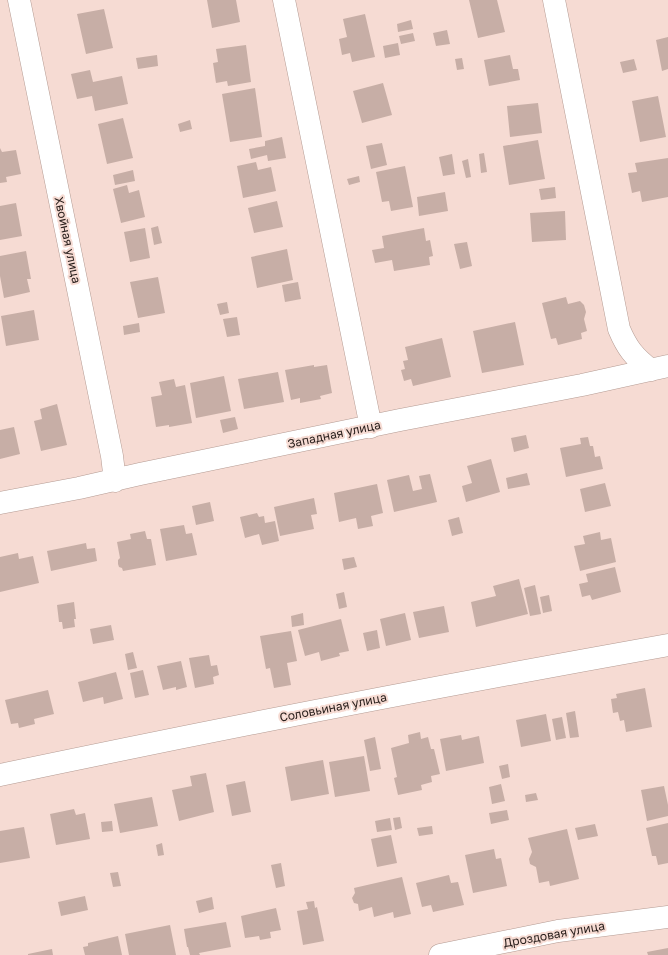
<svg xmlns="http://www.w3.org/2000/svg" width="668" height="955" font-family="'Golos Text',sans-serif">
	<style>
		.building { fill: #c7aea6 }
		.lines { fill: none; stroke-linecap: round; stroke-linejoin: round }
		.minor-casing { stroke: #b49b93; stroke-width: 23 }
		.minor { stroke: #fff; stroke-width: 22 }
		.labels { text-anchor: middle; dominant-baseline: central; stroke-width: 4; stroke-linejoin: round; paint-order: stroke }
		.street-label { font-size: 12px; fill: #2a201d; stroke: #f6dbd3 }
	</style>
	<rect width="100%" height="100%" fill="#f6dbd3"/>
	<path class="building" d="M207,0H236L240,22L212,28Z
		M469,0H497L505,32L478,38Z
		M104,9L113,48L86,54L77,14Z
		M365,14L375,57L352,62L350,53L342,55L339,39L347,37L343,19Z
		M411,20L413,29L398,32L397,24Z
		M447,30L450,44L436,46L433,33Z
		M413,33L415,41L401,44L399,36Z
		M668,37V69L662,71L656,40Z
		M398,43L400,55L385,58L383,46Z
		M246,45L251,82L228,86L227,81L216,83L213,63L218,62L216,49Z
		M157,55L158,66L138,69L136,58Z
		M510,55L513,69H518L520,80L489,86L484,60Z
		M462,58L464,69L457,70L455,59Z
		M634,59L637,70L623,73L620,62Z
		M90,70L93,82L122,76L128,104L95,111L92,96L77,99L71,74Z
		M383,83L392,115L362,123L353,91Z
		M255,88L262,137L230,142L222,94Z
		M658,96L666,137L640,142L632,101Z
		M538,103L542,133L510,137L507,106Z
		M123,118L133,158L107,164L98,124Z
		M190,120L192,129L180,132L178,124Z
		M282,137L286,158L268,161L267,155L251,159L249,149L265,146V141Z
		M538,140L545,179L509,185L503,146Z
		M382,143L387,165L371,169L366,146Z
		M0,148L2,152L16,150L21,174L6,177L7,182L0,183Z
		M484,153L487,172L481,173L479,154Z
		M452,154L455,174L443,176L439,157Z
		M668,158V197L642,202L640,191L632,193L628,173L637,172L635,163Z
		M468,159L471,177L466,178L462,161Z
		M256,162L258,170L271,167L276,191L243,198L237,166Z
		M405,166L413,207L391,211L389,201L382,202L376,172Z
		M133,170L135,181L115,185L113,175Z
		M359,176L360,182L349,185L347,179Z
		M127,185L129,193L139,190L145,217L121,223L113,189Z
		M555,187L556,198L541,200L539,189Z
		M445,192L448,211L419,216L417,197Z
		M277,201L283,227L254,233L248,208Z
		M16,203L22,236L0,240V206Z
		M565,211L566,240L532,242L530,213Z
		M158,226L162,243L154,245L151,228Z
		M145,228L150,258L130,262L124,232Z
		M424,228L426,241L430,240L433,256L429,257L430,265L394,271L392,260L375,263L372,250L384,248L382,236Z
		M467,242L472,266L460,269L454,244Z
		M287,249L293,280L257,288L251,257Z
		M26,251L31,279H27L30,292L4,298L0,276V256Z
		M158,277L165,313L138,318L130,282Z
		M298,282L301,299L285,302L282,285Z
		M566,297L568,304L580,301L584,305L586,312L584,319L587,331L581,333L582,339L558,345L556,338L551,339L542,303Z
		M227,302L229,313L220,315L217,304Z
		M34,310L39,340L6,346L1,316Z
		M237,317L240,335L227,337L223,319Z
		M515,322L524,365L482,373L473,331Z
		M139,323L140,332L124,335L123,326Z
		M442,338L451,377L413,386L411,379L404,381L401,370L405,369L403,361L408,360L405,347Z
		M314,365V367L327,365L332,393L320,396L321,399L300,403V398L291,400L285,370Z
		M278,372L284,402L244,409L238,379Z
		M224,376L231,411L196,418L190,383Z
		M174,379L176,387L185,385L192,423L169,427V425L156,427L151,397L162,395L159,382Z
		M57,404L67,445L41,451L34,421L42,419L40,409Z
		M235,417L238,429L223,433L220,420Z
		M14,427L20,454L0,459V430Z
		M526,435L529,448L514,452L511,438Z
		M588,437L590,446H593L595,457L600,456L603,469L566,477L560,448L581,444L580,438Z
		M491,459L500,492L466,502L462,486L472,483L467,466Z
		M527,473L530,485L508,489L506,478Z
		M430,474L437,502L394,512L387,480L409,475L413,491L422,489L419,476Z
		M605,483L611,506L585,512L580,489Z
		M377,484L383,513L371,516L373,526L358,529L356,518L339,522L334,493Z
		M314,498L317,514L311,515L314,529L280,536L274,507Z
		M210,502L214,521L196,525L192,506Z
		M257,513L259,517L264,516L265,523L275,521L279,541L262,545L259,534L245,538L240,517Z
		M459,517L463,533L452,536L448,520Z
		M184,525L186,534L192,533L197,555L166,561L160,529Z
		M145,531L147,539H151L156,565L123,571L122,568L119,567L118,564V560L120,558L117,542L131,539L130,534Z
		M600,532L601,540L611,538L616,562L580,571L574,546L585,544L583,536Z
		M86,543L87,549L95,548L97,561L51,571L47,551Z
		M18,553L19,559L33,556L39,583L0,592V557Z
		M354,557L357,567L344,570L342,559Z
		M615,567L621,592L592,600L590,595L582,597L579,584L588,582L586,574Z
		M519,579L528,614L476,627L471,602L496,596L493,586Z
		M535,585L541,614L530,616L524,588Z
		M344,592L347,607L339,609L336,594Z
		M549,595L552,611L543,613L540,597Z
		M74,602L76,619H74L75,627L63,629L62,622H59L57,605Z
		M444,606L449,632L419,638L413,612Z
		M303,613L304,625L292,627L291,616Z
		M405,613L411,640L386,646L380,619Z
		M341,619L349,651L339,653L340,656L321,661L319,652L305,656L298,630Z
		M111,625L114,640L93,644L90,629Z
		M377,630L380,648L367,651L363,633Z
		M291,631L297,661L287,663L291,685L274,688L270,668L266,669L260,636Z
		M133,652L137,668L128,670L125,654Z
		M209,655L211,666L217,665L219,675L213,677L214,684L195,688L189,658Z
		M181,661L187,687L176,690V687L163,690L157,666Z
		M143,670L149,695L135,698L130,673Z
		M116,672L123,699L104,704L103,697L83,702L78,682Z
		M645,688L652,727L626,732L624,720L620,721L618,712L613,713L611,699L617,698L616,694Z
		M48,690L54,714L34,719L35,724L19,728L18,723L11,724L5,700Z
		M575,711L579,737L570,738L566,713Z
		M546,714L551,741L521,747L516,720Z
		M562,717L566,738L556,740L552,719Z
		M420,732L421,739L428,737L431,749H434L440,774L431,776L432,782L421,785L422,790L398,795L394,778L397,777L391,748L409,743L408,735Z
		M461,735L462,740L479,736L484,763L446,771L440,739Z
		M375,737L381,769L370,771L364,740Z
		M364,756L370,791L335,797L329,762Z
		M323,760L329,794L291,801L285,767Z
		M508,764L510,777L502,779L499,766Z
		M206,773L214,812L179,821L172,790L192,786L190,776Z
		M245,781L251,812L232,816L226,785Z
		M501,784L505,801L492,804L489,787Z
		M664,786L668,805V816L647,821L641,790Z
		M536,793L538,800L526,802L525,795Z
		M152,797L158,826L120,833L114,804Z
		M74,809L76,815L85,813L90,839L56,845L50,814Z
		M507,810L509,820L491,824L489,813Z
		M400,817L402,828L395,830L393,818Z
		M390,818L392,830L377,832L375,821Z
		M112,821L113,831L102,832L101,822Z
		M668,823V863L658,865L656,856H652L646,828Z
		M595,824L598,836L578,840L575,828Z
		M432,826L433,834L419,836L417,828Z
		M24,827L30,858L0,863V831Z
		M567,829L579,879L550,886L549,881L539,883L536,867L530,864L529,859L532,852L528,838Z
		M391,835L397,863L377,867L371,839Z
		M162,843L164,855L158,856L156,845Z
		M494,849L496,859L501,858L507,886L473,893L465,855Z
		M281,863L285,886L276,888L271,865Z
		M118,872L121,886L113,887L110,873Z
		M449,875L451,883L458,882L464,905L433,912L431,905L422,907L416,883Z
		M402,877L411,914L394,918L393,912L374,917L372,907L359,911L358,904L354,903L352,898L355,893L354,888Z
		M85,896L88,910L61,916L58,902Z
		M212,897L214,909L199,913L196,901Z
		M314,901L315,908L317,907L324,941L303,945L297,911L308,909L306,902Z
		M276,908L281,930L270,932L271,938L260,940L259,936L245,938L241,916Z
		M226,922L231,947L199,953L200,955H190L188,947H187L184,929Z
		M170,925L176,955H129L125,934Z
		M118,936L122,955H85L83,947L88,946V943Z
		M668,948V955H648L647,952Z
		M52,949L53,955H28V954Z"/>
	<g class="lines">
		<g class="minor-casing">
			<path id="minor" d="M19,0L112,456L115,481
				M284,0L371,427
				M554,0L619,329C627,348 634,357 651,370
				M0,503L79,488L140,474L400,420L582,385L668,366
				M0,775C222,728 445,685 668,645
				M440,955L558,931L668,917"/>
		</g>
		<use href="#minor" class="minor"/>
	</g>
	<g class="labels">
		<g class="street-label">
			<text transform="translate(68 240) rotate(78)">Хвойная улица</text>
			<text transform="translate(334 434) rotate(-12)">Западная улица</text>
			<text transform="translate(333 707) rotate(-11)">Соловьиная улица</text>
			<text transform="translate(554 934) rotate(-10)">Дроздовая улица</text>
		</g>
	</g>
</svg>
